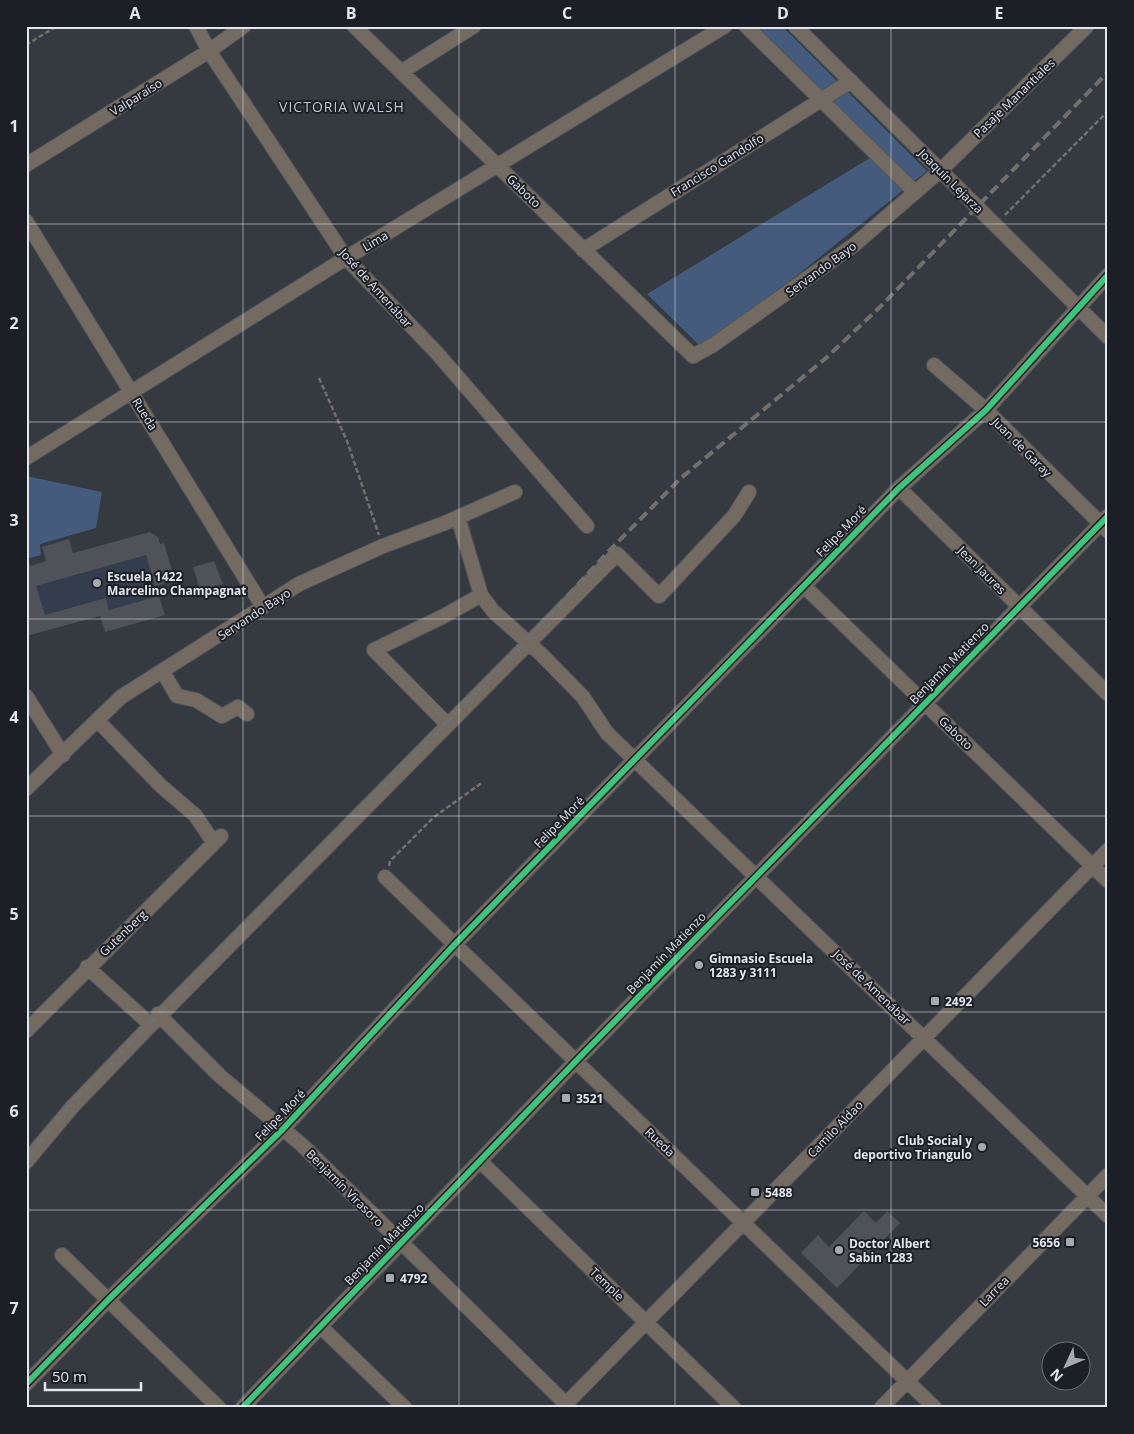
<svg xmlns="http://www.w3.org/2000/svg" width="1134" height="1434" font-family="'Open Sans',sans-serif">
	<style>
		.built { fill: #333d4d }
		.green { fill: #445b7e }
		.building { fill: #4f5258 }
		.lines { fill: none; stroke-linecap: round; stroke-linejoin: round }
		.minor-casing { stroke: #52565b; stroke-width: 16 }
		.path { stroke: #74706c; stroke-width: 2.5; stroke-dasharray: 5 2.5; stroke-linecap: butt }
		.minor { stroke: #736a61; stroke-width: 14 }
		.rail { stroke: #716f6c; stroke-width: 4; stroke-dasharray: 10 5; stroke-linecap: butt }
		.cycleway-casing { stroke: #1c1f25; stroke-width: 9 }
		.cycleway { stroke: #40c37c; stroke-width: 6 }
		.grid { fill: none; stroke: #e2e6ed; stroke-width: 1; stroke-opacity: 0.55 }
		.poi-dot { fill: #a5a9b0; stroke: #1c1f25; stroke-width: 2 }
		.labels { text-anchor: middle; dominant-baseline: central; stroke-width: 4; stroke-linejoin: round; paint-order: stroke }
		.street-label { font-size: 12px; fill: #e2e6ed; stroke: #1c1f25 }
		.poi-label { font-size: 12px; font-weight: bold; fill: #e2e6ed; stroke: #1c1f25; text-anchor: start }
		.neighbourhood-label { font-size: 14px; letter-spacing: 1px; fill: #bbc4d2; stroke: #1c1f25 }
		.neatline { fill: none; stroke: #e2e6ed; stroke-width: 2 }
		.grid-label { font-size: 16px; text-anchor: middle; font-weight: bold; fill: #e2e6ed }
	</style>
	<rect width="100%" height="100%" fill="#353940"/>
	<path class="built" d="M150,532L158,537L160,544L164,543L175,581L160,585L163,598L160,599L165,615L105,632L100,616L26,636V567L46,561L42,547L69,539L73,553Z"/>
	<path class="green" d="M760,26H782L927,171L795,277L700,346L647,294L883,150L757,29Z
		M26,476L102,492L96,528L40,544L41,555L26,559Z"/>
	<path class="building" d="M150,532L158,537L160,544L164,543L175,581L155,586L146,555L36,586L45,615L106,598L109,610L159,596L165,615L105,632L100,616L26,636V562H29L30,566L46,561L42,547L69,539L73,553Z
		M214,561L223,584L200,590L193,567Z
		M864,1211L876,1223L887,1211L900,1223L837,1288L801,1253L818,1235L829,1247Z"/>
	<g class="lines">
		<g class="minor-casing">
			<path id="minor" d="M196,26L209,51L346,258L436,352L587,526
				M354,26L693,356L713,345L854,245L941,170L1087,26
				M746,26L915,192
				M795,26L1108,337
				M401,72L474,26
				M26,165L209,51L244,26
				M26,221L263,607
				M583,250L851,81
				M934,365L986,410L1108,531
				M26,458L346,258L725,26
				M899,488L1108,694
				M458,517L481,595L493,611L541,654L583,697L607,733L1108,1216
				M804,586L1108,881
				M163,672L177,696L196,700L222,716L238,707L247,714
				M26,696L63,755
				M97,720L161,786L195,815L214,843
				M448,725L374,650L444,616L481,595
				M26,789L121,697L299,584L383,546L445,523L515,492
				M385,877L935,1408
				M87,967L151,1025
				M158,1014L220,1076L302,1145L570,1408
				M26,1031L221,836
				M480,1161L734,1408
				M26,1162L73,1106L151,1025L617,554L659,596L734,516L749,492
				M62,1255L219,1408
				M320,1326L405,1408
				M26,1384L108,1300L283,1129L455,944L899,488L986,410L1108,275
				M242,1408L576,1061L1108,516
				M562,1408L1108,850
				M881,1408L1108,1175"/>
		</g>
		<path class="path" d="M26,45L57,26
			M1005,215L1108,111
			M319,378L347,441L379,535
			M389,866L390,861L434,817L483,782"/>
		<use href="#minor" class="minor"/>
		<path class="rail" d="M26,1157L71,1104L525,642L607,553L681,478L826,358L880,307L1108,72"/>
		<g class="cycleway-casing">
			<path id="cycleway" d="M26,1384L108,1300L283,1129L455,944L899,488L986,410L1108,275
				M242,1408L576,1061L1108,516"/>
		</g>
		<use href="#cycleway" class="cycleway"/>
	</g>
	<path class="grid" d="M243,26V1408M459,26V1408M675,26V1408M891,26V1408M26,224H1108M26,422H1108M26,619H1108M26,816H1108M26,1012H1108M26,1210H1108"/>
	<g class="poi-dot">
		<circle cx="97" cy="583" r="5"/>
		<circle cx="699" cy="965" r="5"/>
		<rect x="930" y="996" width="10" height="10" rx="2.5"/>
		<rect x="561" y="1093" width="10" height="10" rx="2.5"/>
		<circle cx="982" cy="1147" r="5"/>
		<rect x="750" y="1187" width="10" height="10" rx="2.5"/>
		<rect x="1065" y="1237" width="10" height="10" rx="2.5"/>
		<circle cx="839" cy="1250" r="5"/>
		<rect x="385" y="1273" width="10" height="10" rx="2.5"/>
	</g>
	<g class="labels">
		<g class="street-label">
			<text transform="translate(136 97) rotate(-32)">Valparaíso</text>
			<text transform="translate(1014 98) rotate(-44)">Pasaje Manantiales</text>
			<text transform="translate(717 165) rotate(-32)">Francisco Gandolfo</text>
			<text transform="translate(951 181) rotate(45)">Joaquín Lejarza</text>
			<text transform="translate(524 191) rotate(44)">Gaboto</text>
			<text transform="translate(375 241) rotate(-31)">Lima</text>
			<text transform="translate(821 269) rotate(-36)">Servando Bayo</text>
			<text transform="translate(376 288) rotate(48)">José de Amenábar</text>
			<text transform="translate(145 414) rotate(58)">Rueda</text>
			<text transform="translate(1022 447) rotate(45)">Juan de Garay</text>
			<text transform="translate(841 531) rotate(-46)">Felipe Moré</text>
			<text transform="translate(982 570) rotate(45)">Jean Jaures</text>
			<text transform="translate(254 614) rotate(-33)">Servando Bayo</text>
			<text transform="translate(949 663) rotate(-46)">Benjamín Matienzo</text>
			<text transform="translate(956 733) rotate(44)">Gaboto</text>
			<text transform="translate(559 822) rotate(-46)">Felipe Moré</text>
			<text transform="translate(123 933) rotate(-44)">Gutenberg</text>
			<text transform="translate(666 953) rotate(-46)">Benjamín Matienzo</text>
			<text transform="translate(872 987) rotate(44)">José de Amenábar</text>
			<text transform="translate(280 1115) rotate(-46)">Felipe Moré</text>
			<text transform="translate(835 1129) rotate(-46)">Camilo Aldao</text>
			<text transform="translate(660 1142) rotate(44)">Rueda</text>
			<text transform="translate(345 1188) rotate(45)">Benjamín Virasoro</text>
			<text transform="translate(384 1244) rotate(-46)">Benjamín Matienzo</text>
			<text transform="translate(607 1284) rotate(44)">Temple</text>
			<text transform="translate(994 1291) rotate(-46)">Larrea</text>
		</g>
		<g class="poi-label">
			<text x="107" y="576">Escuela 1422<tspan x="107" dy="14">Marcelino Champagnat</tspan></text>
			<text x="709" y="958">Gimnasio Escuela<tspan x="709" dy="14">1283 y 3111</tspan></text>
			<text x="945" y="1001">2492</text>
			<text x="576" y="1098">3521</text>
			<text x="972" y="1140" text-anchor="end">Club Social y<tspan x="972" dy="14">deportivo Triangulo</tspan></text>
			<text x="765" y="1192">5488</text>
			<text x="1060" y="1242" text-anchor="end">5656</text>
			<text x="849" y="1243">Doctor Albert<tspan x="849" dy="14">Sabin 1283</tspan></text>
			<text x="400" y="1278">4792</text>
		</g>
		<g class="neighbourhood-label">
			<text x="342" y="106">VICTORIA WALSH</text>
		</g>
	</g>
	<rect width="1134" height="1434" fill="none" stroke="#1c1f25" stroke-width="55"/>
	<g transform="translate(1066 1366) rotate(226)"><circle r="24" fill="#1c1f25" stroke="#6b6f75"/>
	<path d="M0-4L9 19L0 12L-9 19Z" fill="#a5a9b0"/>
	<text y="-8" font-size="14" font-weight="bold" text-anchor="middle" fill="#e2e6ed">N</text>
	</g>
	<path d="M45 1382v8h96v-8" fill="none" stroke="#e2e6ed" stroke-width="2.5"/>
	<text x="52" y="1382" font-size="15" fill="#e2e6ed" stroke="#1c1f25" stroke-width="4" paint-order="stroke">50 m</text>
	<rect x="28" y="28" width="1078" height="1378" class="neatline"/>
	<g class="grid-label">
		<text x="135" y="19">A</text>
		<text x="351" y="19">B</text>
		<text x="567" y="19">C</text>
		<text x="783" y="19">D</text>
		<text x="999" y="19">E</text>
		<text x="14" y="132">1</text>
		<text x="14" y="329">2</text>
		<text x="14" y="526">3</text>
		<text x="14" y="723">4</text>
		<text x="14" y="920">5</text>
		<text x="14" y="1117">6</text>
		<text x="14" y="1314">7</text>
	</g>
</svg>
